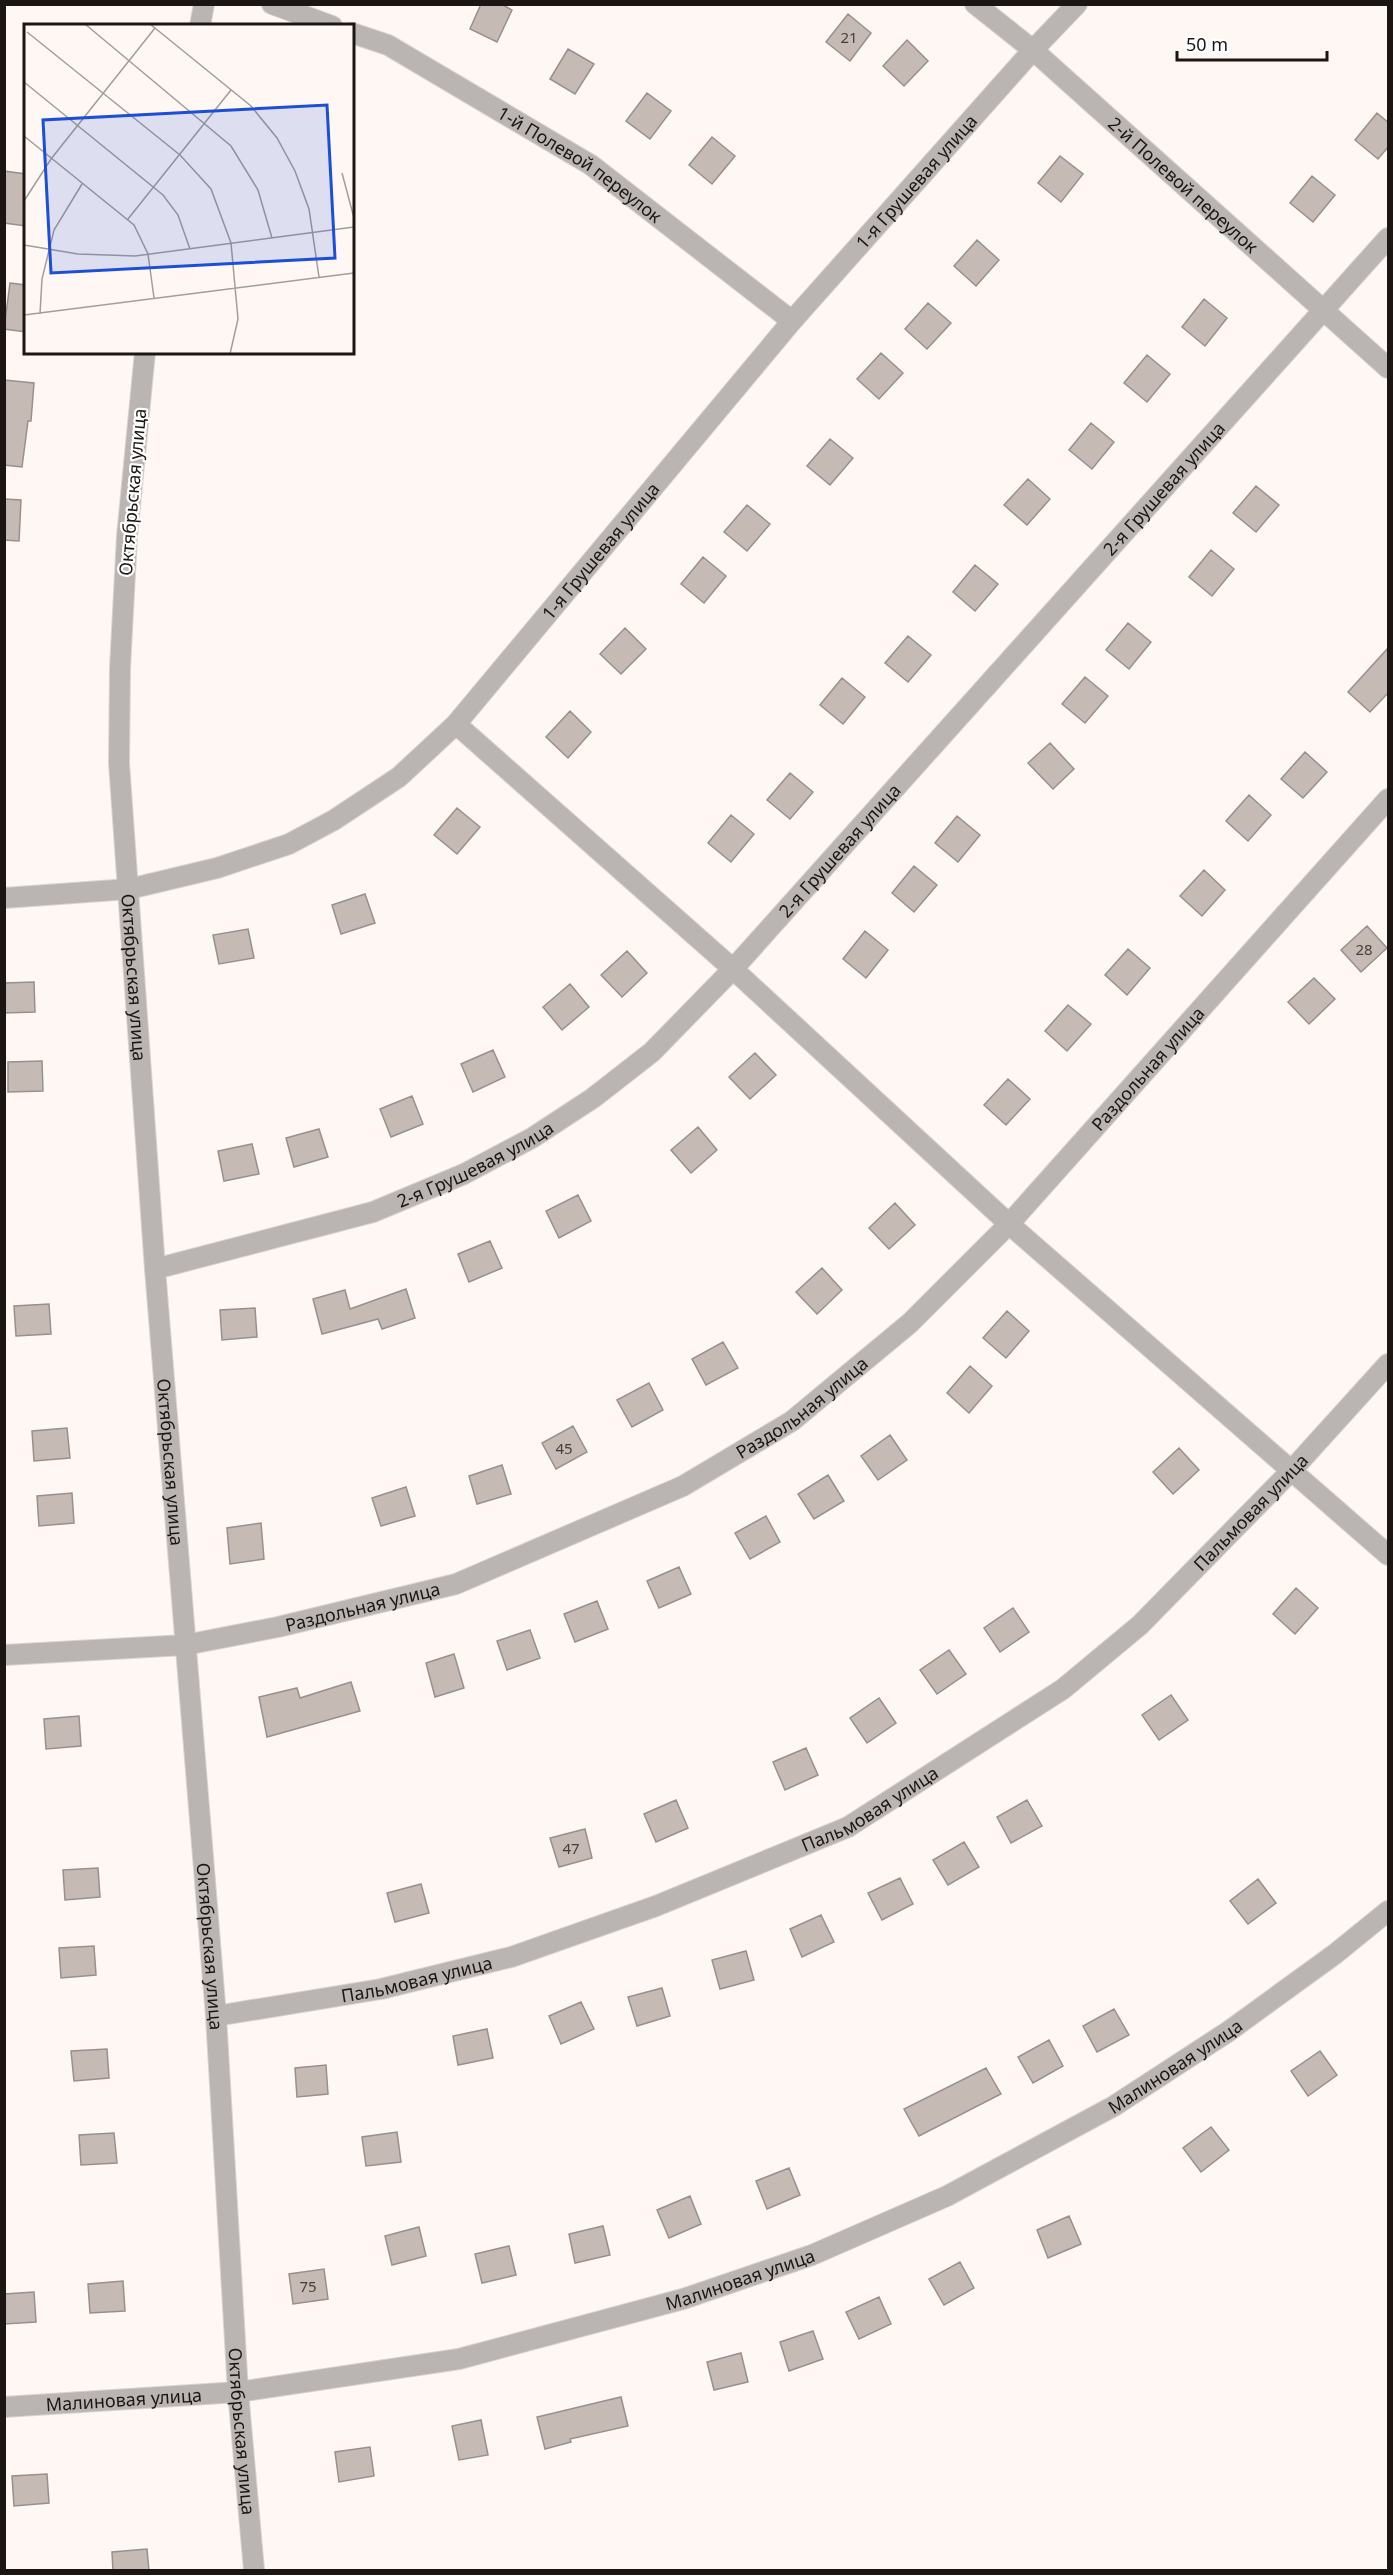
<svg xmlns="http://www.w3.org/2000/svg" width="1393" height="2575" font-family="'Noto Sans',sans-serif">
	<style>
		.building { fill: #c6bab4; stroke: #9a8f8a; stroke-width: 1.5 }
		.lines { fill: none; stroke-linecap: round; stroke-linejoin: round }
		.minor-casing { stroke: #dbd3d0; stroke-width: 22 }
		.minor { stroke: #bab4b2; stroke-width: 20 }
		.labels { text-anchor: middle; dominant-baseline: central; stroke-width: 4.5; stroke-linejoin: round; paint-order: stroke }
		.number-label { font-size: 15px; fill: #463f3c }
		.street-label { font-size: 18px; fill: #1b1614; stroke: #fff }
		.inset-road { fill: none; stroke: #a49d9a; stroke-width: 1.5 }
		.view { fill: #1d4ed8; fill-opacity: 0.15; stroke: #1d4ed8; stroke-width: 3 }
		.inset-edge { fill: none; stroke: #1b1614; stroke-width: 3 }
	</style>
	<rect width="100%" height="100%" fill="#fff7f4"/>
	<path class="building" d="M481,4H501L512,10L497,42L470,29Z
		M848,14L871,33L850,61L826,42Z
		M907,40L928,61L904,86L883,66Z
		M568,49L594,64L575,94L550,79Z
		M647,93L671,111L650,139L626,121Z
		M1377,113L1389,123V146L1378,159L1355,140Z
		M712,137L735,156L712,184L689,165Z
		M1060,156L1083,174L1061,202L1038,183Z
		M4,171L26,174V226L4,223Z
		M1312,176L1335,195L1313,222L1290,203Z
		M977,240L999,260L976,286L954,266Z
		M10,283L26,285V332L4,329Z
		M1204,299L1227,318L1205,346L1182,327Z
		M928,303L951,323L927,349L905,329Z
		M881,353L903,373L879,399L857,379Z
		M1147,355L1170,374L1147,402L1124,383Z
		M4,380L34,383L31,421H28L22,467L4,465Z
		M1091,423L1114,442L1092,469L1069,450Z
		M830,439L853,458L830,485L807,466Z
		M1028,479L1050,499L1027,525L1004,505Z
		M1256,486L1279,505L1256,532L1233,513Z
		M4,499L21,500L19,541L4,540Z
		M747,505L770,524L747,551L724,532Z
		M1211,550L1234,569L1212,596L1189,577Z
		M703,557L726,576L704,603L681,584Z
		M975,565L998,584L975,611L953,592Z
		M1128,623L1151,642L1129,669L1106,650Z
		M625,628L646,649L621,674L600,654Z
		M908,636L931,655L908,682L885,663Z
		M1389,647V692L1370,712L1348,692Z
		M1085,677L1108,696L1085,723L1062,704Z
		M842,678L865,697L843,724L820,705Z
		M570,711L591,732L568,758L546,737Z
		M1050,743L1074,769L1053,789L1028,763Z
		M1305,752L1327,772L1303,798L1281,779Z
		M790,773L813,792L790,819L767,800Z
		M1249,795L1271,815L1248,841L1226,821Z
		M457,808L480,827L457,854L434,835Z
		M731,815L754,834L731,862L708,843Z
		M957,816L980,835L958,862L935,843Z
		M914,866L937,885L914,912L892,893Z
		M1204,870L1225,890L1202,916L1180,896Z
		M365,894L375,923L341,934L332,905Z
		M1367,926L1387,948L1361,972L1341,950Z
		M248,929L254,958L219,964L213,935Z
		M865,931L888,950L866,978L843,959Z
		M1128,949L1150,968L1127,995L1105,975Z
		M627,951L647,973L622,997L601,975Z
		M1314,978L1335,999L1309,1024L1288,1002Z
		M34,982L35,1012L4,1013V983Z
		M570,984L589,1007L562,1030L543,1007Z
		M1068,1005L1091,1024L1067,1051L1045,1031Z
		M493,1050L505,1077L473,1092L461,1064Z
		M755,1053L776,1075L750,1099L729,1077Z
		M42,1061L43,1091L8,1092V1062Z
		M1008,1079L1030,1099L1006,1125L984,1105Z
		M412,1096L423,1124L391,1137L380,1109Z
		M698,1127L717,1150L691,1173L671,1150Z
		M319,1129L328,1157L294,1167L286,1138Z
		M252,1144L259,1174L224,1181L218,1151Z
		M578,1195L591,1221L559,1238L546,1211Z
		M895,1203L915,1225L889,1249L869,1228Z
		M490,1241L502,1268L469,1282L458,1254Z
		M822,1268L842,1290L817,1314L796,1292Z
		M406,1289L415,1318L382,1329L378,1319L322,1334L313,1299L345,1290L350,1309Z
		M49,1304L51,1334L16,1336L14,1306Z
		M255,1308L257,1337L222,1340L220,1310Z
		M1007,1311L1029,1331L1006,1358L983,1338Z
		M723,1342L738,1368L706,1385L692,1359Z
		M970,1366L992,1386L969,1413L947,1393Z
		M649,1383L663,1410L632,1427L617,1400Z
		M573,1426L587,1452L556,1469L542,1443Z
		M67,1428L70,1458L34,1461L32,1431Z
		M890,1435L907,1460L878,1480L861,1456Z
		M1179,1448L1199,1470L1173,1494L1153,1472Z
		M502,1465L511,1494L477,1504L469,1476Z
		M828,1475L844,1501L814,1519L798,1494Z
		M406,1487L415,1516L381,1526L372,1498Z
		M72,1493L74,1523L39,1526L37,1496Z
		M766,1516L780,1542L750,1559L735,1533Z
		M261,1523L264,1559L230,1564L227,1528Z
		M679,1567L691,1594L659,1608L647,1581Z
		M1296,1588L1318,1608L1295,1634L1273,1614Z
		M597,1601L608,1629L575,1642L564,1614Z
		M1013,1608L1029,1632L1000,1652L984,1628Z
		M530,1630L540,1658L507,1670L497,1641Z
		M949,1650L966,1674L937,1694L920,1670Z
		M454,1654L464,1688L435,1697L426,1663Z
		M351,1682L360,1711L267,1737L259,1697L297,1688L300,1698Z
		M1171,1695L1188,1720L1159,1740L1142,1715Z
		M879,1698L896,1723L867,1743L850,1718Z
		M79,1716L81,1746L46,1749L44,1719Z
		M806,1748L818,1775L785,1790L773,1762Z
		M676,1800L688,1828L656,1842L644,1814Z
		M1027,1800L1042,1826L1011,1843L997,1817Z
		M585,1829L592,1858L559,1867L550,1838Z
		M964,1842L979,1867L948,1885L933,1860Z
		M98,1868L100,1897L65,1900L63,1870Z
		M900,1878L913,1904L882,1920L868,1893Z
		M1258,1879L1276,1903L1248,1924L1230,1901Z
		M421,1884L429,1913L395,1922L387,1893Z
		M821,1915L834,1942L802,1957L790,1929Z
		M94,1946L96,1975L61,1978L59,1948Z
		M746,1951L754,1980L720,1989L712,1960Z
		M662,1988L670,2016L637,2026L628,1997Z
		M581,2002L594,2029L561,2044L549,2016Z
		M1114,2009L1129,2035L1097,2052L1083,2026Z
		M487,2029L493,2058L458,2065L453,2036Z
		M1049,2040L1063,2066L1033,2083L1018,2057Z
		M107,2049L109,2078L74,2081L71,2051Z
		M1320,2051L1337,2075L1308,2096L1291,2071Z
		M326,2065L328,2094L297,2097L295,2068Z
		M986,2068L1001,2094L919,2136L904,2109Z
		M1211,2127L1229,2150L1201,2172L1183,2148Z
		M397,2132L401,2162L366,2166L362,2137Z
		M114,2133L117,2163L81,2165L79,2135Z
		M789,2168L800,2195L767,2209L756,2181Z
		M690,2196L701,2224L669,2238L657,2210Z
		M1069,2216L1081,2244L1048,2258L1037,2230Z
		M603,2226L610,2255L575,2263L569,2234Z
		M419,2227L426,2256L392,2265L385,2236Z
		M509,2246L516,2275L482,2283L475,2254Z
		M960,2262L974,2288L944,2305L929,2279Z
		M324,2269L328,2299L293,2304L289,2274Z
		M123,2281L125,2311L90,2313L88,2284Z
		M34,2292L36,2322L4,2324V2294Z
		M879,2297L891,2324L859,2339L846,2312Z
		M813,2331L823,2359L789,2371L780,2342Z
		M741,2353L748,2382L714,2390L707,2362Z
		M621,2397L628,2426L570,2439L571,2442L545,2449L537,2417Z
		M481,2420L488,2455L459,2460L452,2426Z
		M370,2447L374,2476L339,2482L335,2452Z
		M47,2474L49,2503L14,2506L12,2476Z
		M147,2549L149,2571H113L112,2552Z"/>
	<g class="lines">
		<g class="minor-casing">
			<g id="minor">
				<path d="M272,4L332,26"/>
				<path id="s1" d="M975,4L1033,50L1388,368"/>
				<path d="M200,26L204,4"/>
				<path id="s2" d="M352,33L388,45L591,165L792,321"/>
				<path id="s3" d="M145,352L127,536L120,668L119,763L155,1269L216,2016L238,2392L254,2570"/>
				<path d="M456,724L733,969L1009,1224L1388,1555"/>
				<path id="s4" d="M4,898L129,889L217,868L289,844L334,820L399,777L456,724L792,321L1033,50L1077,4"/>
				<path id="s5" d="M155,1269L373,1212L464,1174L532,1138L593,1098L652,1052L733,969L1388,238"/>
				<path id="s6" d="M4,1655L185,1645L278,1627L456,1584L683,1486L792,1421L910,1323L1009,1224L1388,799"/>
				<path id="s7" d="M216,2016L381,1989L511,1957L656,1906L848,1827L1063,1689L1140,1625L1292,1470L1388,1364"/>
				<path id="s8" d="M4,2407L238,2392L459,2359L683,2299L812,2255L947,2196L1114,2106L1229,2031L1335,1954L1388,1911"/>
			</g>
		</g>
		<use href="#minor" class="minor"/>
	</g>
	<g class="labels">
		<g class="number-label">
			<text x="849" y="37">21</text>
			<text x="1364" y="949">28</text>
			<text x="564" y="1448">45</text>
			<text x="571" y="1848">47</text>
			<text x="308" y="2286">75</text>
		</g>
		<g class="street-label">
			<text stroke="none"><textPath href="#s2" startOffset="264">1-й Полевой переулок</textPath></text>
			<text stroke="none"><textPath href="#s4" startOffset="1210">1-я Грушевая улица</textPath></text>
			<text stroke="none"><textPath href="#s1" startOffset="276">2-й Полевой переулок</textPath></text>
			<text stroke="none"><textPath href="#s5" startOffset="1310">2-я Грушевая улица</textPath></text>
			<text transform="translate(132 492) rotate(-85)">Октябрьская улица</text>
			<text stroke="none"><textPath href="#s4" startOffset="724">1-я Грушевая улица</textPath></text>
			<text stroke="none"><textPath href="#s5" startOffset="824">2-я Грушевая улица</textPath></text>
			<text stroke="none"><textPath href="#s3" startOffset="627">Октябрьская улица</textPath></text>
			<text stroke="none"><textPath href="#s6" startOffset="1335">Раздольная улица</textPath></text>
			<text stroke="none"><textPath href="#s5" startOffset="338">2-я Грушевая улица</textPath></text>
			<text stroke="none"><textPath href="#s6" startOffset="849">Раздольная улица</textPath></text>
			<text stroke="none"><textPath href="#s3" startOffset="1113">Октябрьская улица</textPath></text>
			<text stroke="none"><textPath href="#s7" startOffset="1176">Пальмовая улица</textPath></text>
			<text stroke="none"><textPath href="#s6" startOffset="363">Раздольная улица</textPath></text>
			<text stroke="none"><textPath href="#s7" startOffset="690">Пальмовая улица</textPath></text>
			<text stroke="none"><textPath href="#s3" startOffset="1599">Октябрьская улица</textPath></text>
			<text stroke="none"><textPath href="#s7" startOffset="204">Пальмовая улица</textPath></text>
			<text stroke="none"><textPath href="#s8" startOffset="1236">Малиновая улица</textPath></text>
			<text stroke="none"><textPath href="#s8" startOffset="750">Малиновая улица</textPath></text>
			<text stroke="none"><textPath href="#s8" startOffset="120">Малиновая улица</textPath></text>
			<text stroke="none"><textPath href="#s3" startOffset="2085">Октябрьская улица</textPath></text>
		</g>
	</g>
	<g transform="translate(24 24)">
		<rect width="330" height="330" fill="#fff7f4"/>
		<path class="inset-road" d="M61,0L207,122L234,166L248,214M126,0L227,82L253,114L271,147L285,185L295,253M3,8L156,131L187,165L207,219L214,295L206,330M0,58L139,171L154,191L166,225M0,112L110,201L124,230L130,274M318,149L330,194M0,177L27,135L131,4M104,195L207,66M0,221L54,230L111,232L330,203M16,290L18,255L30,206L58,160M0,291L330,249"/>
		<path class="view" d="M303,81L311,234L27,249L19,96Z"/>
		<rect width="330" height="330" class="inset-edge"/>
	</g>
	<rect width="1393" height="2575" fill="none" stroke="#1b1614" stroke-width="12"/>
	<path d="M1177 51v9h150v-9" fill="none" stroke="#1b1614" stroke-width="3"/>
	<text x="1186" y="51" font-size="18" fill="#1b1614" stroke="#ffffff" stroke-width="4.5" paint-order="stroke">50 m</text>
</svg>
